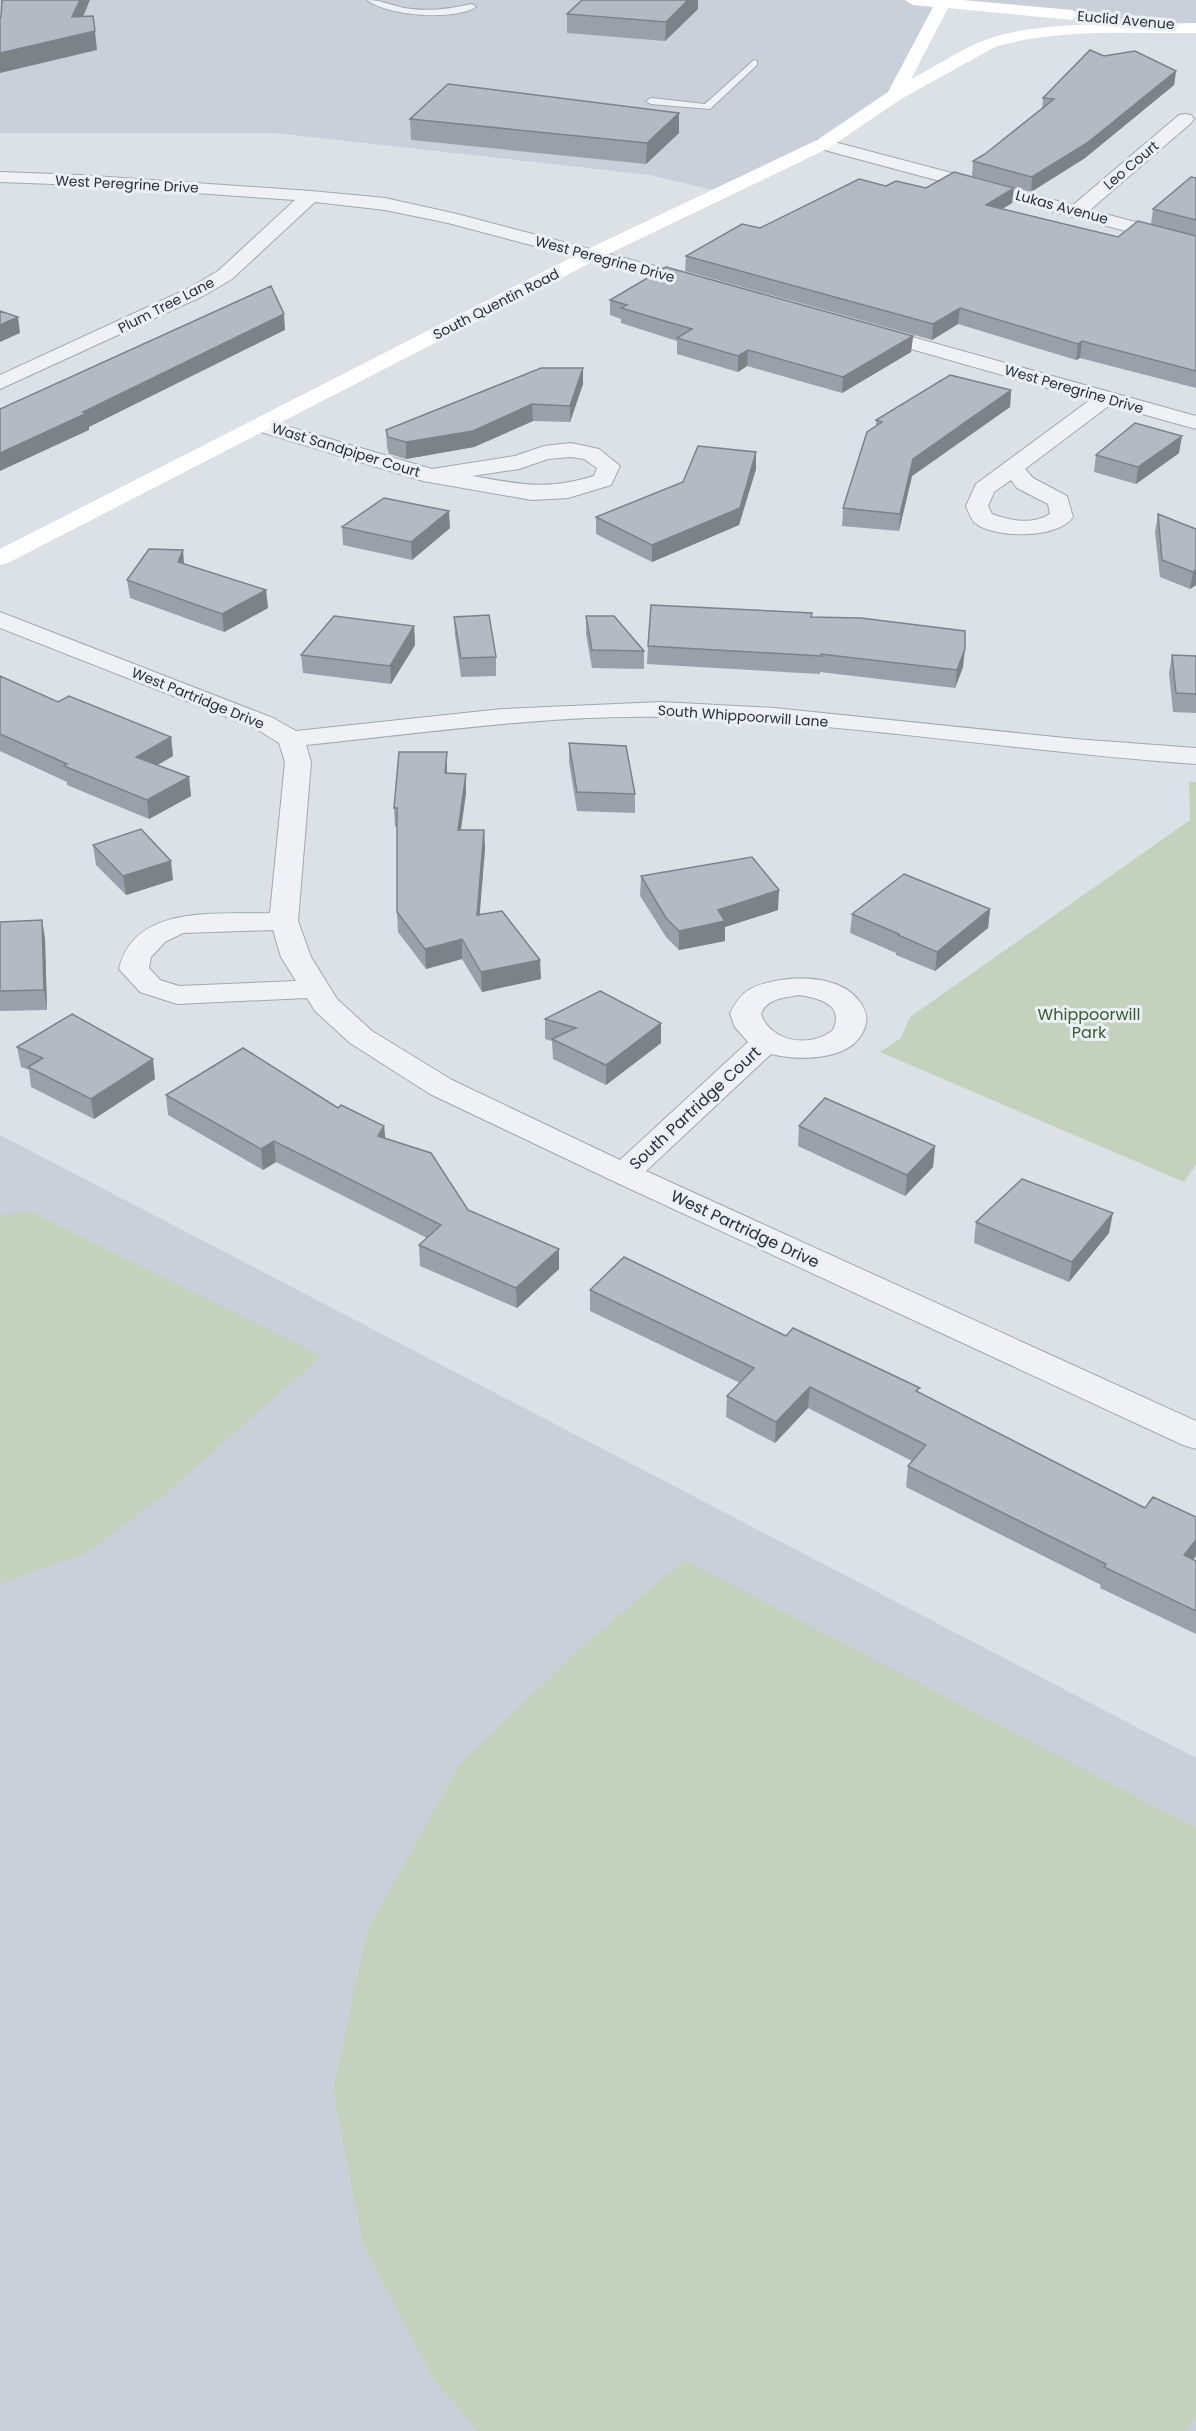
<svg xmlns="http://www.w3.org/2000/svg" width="1196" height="2431" font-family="Poppins,sans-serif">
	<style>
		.built { fill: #cad0d9 }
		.green { fill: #c3d1bd }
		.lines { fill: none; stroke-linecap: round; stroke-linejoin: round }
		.service-casing { stroke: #a1a8b1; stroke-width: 2 }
		.minor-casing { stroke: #a1a8b1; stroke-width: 2 }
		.service { fill: #eff1f5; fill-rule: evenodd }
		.minor { fill: #eff1f5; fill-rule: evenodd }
		.secondary { fill: #fff; fill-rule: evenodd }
		.wall { fill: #9aa0a9 }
		.shaded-wall { fill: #7d8289 }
		.building { fill: #b3bac4; stroke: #7d8289; stroke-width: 1.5 }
		.labels { text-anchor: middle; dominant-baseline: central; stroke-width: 6; stroke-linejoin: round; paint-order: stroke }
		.far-street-label { font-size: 14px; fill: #252f3d; stroke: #ebf0f4 }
		.park-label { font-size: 16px; fill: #3c5932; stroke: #ebf0f4 }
		.street-label { font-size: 16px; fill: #252f3d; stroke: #ebf0f4 }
	</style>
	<rect width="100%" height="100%" fill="#dce1e7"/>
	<path class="built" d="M0,0H1196V26L943,3L895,95L823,144L721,192L650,175L275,133H0Z
		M0,1135L1196,1758V2431H0Z"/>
	<path class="green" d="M1189,782H1196V1164L1184,1182L880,1052L901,1038L910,1017L1190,820Z
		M30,1211L322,1356L163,1496L88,1552L0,1584V1216Z
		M685,1560L1196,1828V2416L1187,2431H478L434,2380L363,2244L333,2091L367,1931L460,1764L580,1648Z"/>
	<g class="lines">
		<g class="service-casing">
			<path id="service" d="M367,0C380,0 391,5 404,8C427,12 450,9 472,4L476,7C454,21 388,16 367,0Z
				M754,60L757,61V65L710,109L651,104L646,101L651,98L705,104Z"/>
		</g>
		<g class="minor-casing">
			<path id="minor" d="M1185,114L1191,115L1194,119L1191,123L1090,210L1196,238V250L817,148L814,144L817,140L823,139L1073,205L1179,115Z
				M0,172L80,175L311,191L385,198L457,214L708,280L711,284L708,288L701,290L448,223L385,210L315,202L232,279L203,296L0,389V375L189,288L218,271L295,200L80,185L0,182Z
				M869,325L1196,416V429L1110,405L1025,469L1033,478L1067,496L1073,517C1058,539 995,539 975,523C971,519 968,511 966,506L976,484L1090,400L862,335L859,331L862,327ZM1011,480L1017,488L1048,504L1050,514C1031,525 1012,521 992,514L988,506L994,492Z
				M262,419L432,469L515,456L544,446L571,443L599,449L620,466L611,485L568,498L532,500L423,481L254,430L251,425L254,420ZM571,457L584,459L597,468L594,476C545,491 521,484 472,476L519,469L548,459Z
				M0,612L273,718L296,731L502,709L661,702L774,708L1075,739L1196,748V764C1018,752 841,721 663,717C544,715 424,733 306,745L311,762L298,921L311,957L337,999L372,1031L452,1080L620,1160L748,1042L735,1027L730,1014C741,989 754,985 780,980C806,976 843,978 860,1002C864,1008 868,1015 866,1023C858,1062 800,1061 771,1054L646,1171L1196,1421V1449L1183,1445L613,1181L430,1094L350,1043L315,1011L307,998L177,1004L140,992L119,969C134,903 219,915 270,913L285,762L279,743L255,728L0,628ZM273,930L281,957L296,981L179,986L160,980L149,968L151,957L165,942L183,933ZM799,995C818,998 845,1004 833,1030C811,1048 771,1043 761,1014C767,998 784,998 799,995Z"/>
		</g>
		<use href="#service" class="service"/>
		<use href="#minor" class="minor"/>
		<path class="secondary" d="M905,0H962L1072,10L1080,15L1072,20L948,8L911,79C935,67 959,50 985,40C1041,19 1135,25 1196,23V33C1130,34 1058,28 995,47L901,99L829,148L600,258L8,563L0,565V549L586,250L817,140L888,92L933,7L913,5Z"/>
	</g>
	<path class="wall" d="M582,0H698V9L665,41L567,33V14Z
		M1104,56L1176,71L1174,85L1085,158L1031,192L972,176L973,161L985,154L1042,109L1043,98Z
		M410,119L679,133L646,164L411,140Z
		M1196,178V388L1080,358L1076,360L958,324L932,340L685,271L686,256L760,228L886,186L926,188H1014L1012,203L1002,209L1118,237L1151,224L1153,209Z
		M610,300L913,336L911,352L842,393L747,366L738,372L677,354V341L621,323V319L610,315Z
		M583,384L570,422L533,421L474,447L406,459L389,454L387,447L386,430Z
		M1011,390L1010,407L912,476L899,531L842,526L843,508L876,426V420Z
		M756,452V469L739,525L652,562L596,534V517Z
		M1179,453L1136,484L1094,472L1096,455Z
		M1158,514L1196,529V585L1190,589L1160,577L1155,532Z
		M342,527L450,528L412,560L343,545Z
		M183,550L184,564L266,590L268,608L224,632L130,598L127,580Z
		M586,616L644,651V669L592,668L586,634Z
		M454,617L496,657V676L461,677L455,635Z
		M811,617L963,667L955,688L820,672V674L647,664L648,646Z
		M414,626L415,645L391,684L303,673L301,655Z
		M1172,655L1196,656V713L1173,712L1169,673Z
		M0,676L58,702L171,737L173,756L157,765L189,777L191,796L149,819L67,785V782L0,751Z
		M569,743L635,794V813L577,811L569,762Z
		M447,773L466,774V793L461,830H484L485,849L479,915L541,979L482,992L462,959L426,969L398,932L397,912V827H395L394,808Z
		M93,845L173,880L126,895L96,865Z
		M641,876L778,910L725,927V941L679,950L666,937L640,896Z
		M990,909L988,928L935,971L896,955V953L850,933L852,914Z
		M42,920L45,939L47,1010L0,1011V922Z
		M545,1019L661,1043L606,1085L553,1059L552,1041L545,1039Z
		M17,1047L155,1079L94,1119L31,1087L29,1070L21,1067Z
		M166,1095L338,1108L384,1126L385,1139L468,1210L559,1269L517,1308L420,1266L419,1245L427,1238L276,1162L263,1170L168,1115Z
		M799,1126L935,1146L933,1167L905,1196L798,1146Z
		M976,1222L1109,1233L1069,1282L974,1243Z
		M590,1290L786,1336L919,1393L1145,1508L1196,1517V1556L1193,1560L1196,1561V1634L1100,1588L1101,1585L906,1487L908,1466L912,1461L808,1408L775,1443L726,1417L727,1396L740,1383L590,1311Z"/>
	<path class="shaded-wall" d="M80,0H90L75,36L95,31L97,50L0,73V53L72,17Z
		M688,0H698V9L665,41L666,22Z
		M1176,71L1174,85L1085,158L1031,192L1032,177Z
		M679,113V133L646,164L647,143Z
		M1014,188L1012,203L984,220L986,205Z
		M960,308L958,324L932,340L933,324Z
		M284,314L285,330L89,427V430L0,471V453Z
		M18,317L20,333L0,342V325Z
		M913,336L911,352L842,393L843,377Z
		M1082,341L1080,358L1076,360L1078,344Z
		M748,350L747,366L738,372V356Z
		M583,368V384L570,422V406Z
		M1011,390L1010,407L912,476L899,531L900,514L913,459Z
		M532,404L533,421L474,447L406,459V442Z
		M1182,436L1179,453L1136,484L1138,467Z
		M756,452V469L739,525L652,562V545Z
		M449,511L450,528L412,560L411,542Z
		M183,550L184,567L178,562Z
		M1196,569V585L1190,589L1193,572Z
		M266,590L268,608L224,632L222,614Z
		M414,626L415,645L391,684L390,666Z
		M965,649L963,667L955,688L957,670Z
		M171,737L173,756L139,776L136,757Z
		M447,752V771L445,792V773Z
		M466,774V793L458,849V830Z
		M189,777L191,796L149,819L147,800Z
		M484,830L485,849L478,935L477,915Z
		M171,861L173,880L126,895L123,876Z
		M779,890L778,910L725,927V941L679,950V931L718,910Z
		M990,909L988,928L935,971L937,952Z
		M42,920L45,939L47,1010L44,990Z
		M462,939V959L426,969L425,949Z
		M540,960L541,979L482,992L481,972Z
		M661,1023V1043L606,1085V1065Z
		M153,1059L155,1079L94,1119L91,1099Z
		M384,1126L386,1146L378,1136Z
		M274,1141L276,1162L263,1170L261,1149Z
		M935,1146L933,1167L905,1196L907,1175Z
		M1113,1213L1109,1233L1069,1282L1072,1262Z
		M559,1249V1269L517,1308L516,1288Z
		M810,1387L808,1408L775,1443L776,1422Z
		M1196,1540V1556L1179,1576L1184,1555Z"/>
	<path class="building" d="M2,0H80L72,17L93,16L95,31L0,53V17H1Z
		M582,0H688L666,22L567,14Z
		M1090,50L1104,56L1135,51L1176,71L1087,143L1032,177L973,161L985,154L1054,99L1043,98Z
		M448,84L679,113L647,143L410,119Z
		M954,172L1014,188L986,205L1118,237L1138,221L1196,236V371L1082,341L1078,344L960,308L933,324L686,256L742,224L760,228L859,179L886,186L896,181L926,188Z
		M1191,177L1196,178V220L1153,209Z
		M666,267L913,336L843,377L748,350L738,356L677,338L692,329L621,308L627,305L610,300Z
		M271,286L284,314L83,412L87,413L0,453V409Z
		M0,311L18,317L0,325Z
		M541,368H583L570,406L532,404L473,431L406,442L388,437L386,430Z
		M950,375L1011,390L913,459L900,514L843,508L867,432L882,422L876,420Z
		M1135,423L1182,436L1138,467L1096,455Z
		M698,446L756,452L740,508L652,545L596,517L683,482Z
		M384,498L449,511L411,542L342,527Z
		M1158,514L1196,529V569L1193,572L1162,560Z
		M149,549L183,550L178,562L266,590L222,614L127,580Z
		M651,605L812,613L811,617L861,618L965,631V649L957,670L821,654V656L648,646Z
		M489,615L496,657L461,658L454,617Z
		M334,616L414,626L390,666L301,655Z
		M586,616H614L644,651L592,650Z
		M1172,655L1196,656V694L1176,693Z
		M0,676L58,702L69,696L171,737L136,757L189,777L147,800L64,766L67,764L0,734Z
		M569,743L626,746L635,794L577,792Z
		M399,752H447L445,773L466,774L458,830H484L477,915L502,911L540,960L481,972L462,939L425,949L397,912V808H394Z
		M141,829L171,861L123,876L93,845Z
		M752,857L779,890L718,910L725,921L679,931L666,918L641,876Z
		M904,874L990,909L937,952L898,935L899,934L852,914Z
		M42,920L44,990L0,991V922Z
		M600,991L661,1023L606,1065L552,1039L576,1028L545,1019Z
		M72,1014L153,1059L91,1099L28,1067L43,1058L17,1047Z
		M243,1048L338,1108L341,1105L384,1126L378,1136L431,1153L468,1210L559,1249L516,1288L419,1245L441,1225L274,1141L261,1149L166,1095Z
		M825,1098L935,1146L907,1175L799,1126Z
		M1022,1179L1113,1213L1072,1262L976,1222Z
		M624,1257L786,1336L793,1328L920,1388L916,1391L1145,1508L1153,1497L1196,1517V1540L1184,1555L1196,1561V1611L1104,1567L1106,1564L908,1466L926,1445L810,1387L776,1422L727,1396L754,1368L590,1290Z"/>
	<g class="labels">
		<g class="far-street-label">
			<text transform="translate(1126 20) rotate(5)">Euclid Avenue</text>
			<text transform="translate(1131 165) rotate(-40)">Leo Court</text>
			<text transform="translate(127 184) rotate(3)">West Peregrine Drive</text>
			<text transform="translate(1062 207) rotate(15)">Lukas Avenue</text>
			<text transform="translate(605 259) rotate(15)">West Peregrine Drive</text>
			<text transform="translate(496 304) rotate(-27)">South Quentin Road</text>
			<text transform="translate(166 305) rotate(-27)">Plum Tree Lane</text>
			<text transform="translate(1074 389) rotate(16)">West Peregrine Drive</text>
			<text transform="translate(346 450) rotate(17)">Wast Sandpiper Court</text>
			<text transform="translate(198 698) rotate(22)">West Partridge Drive</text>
			<text transform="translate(743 716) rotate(4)">South Whippoorwill Lane</text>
		</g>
		<g class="park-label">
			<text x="1089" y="1014">Whippoorwill<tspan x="1089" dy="18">Park</tspan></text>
		</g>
		<g class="street-label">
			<text transform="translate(695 1108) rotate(-43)">South Partridge Court</text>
			<text transform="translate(745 1229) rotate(25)">West Partridge Drive</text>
		</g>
	</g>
</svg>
